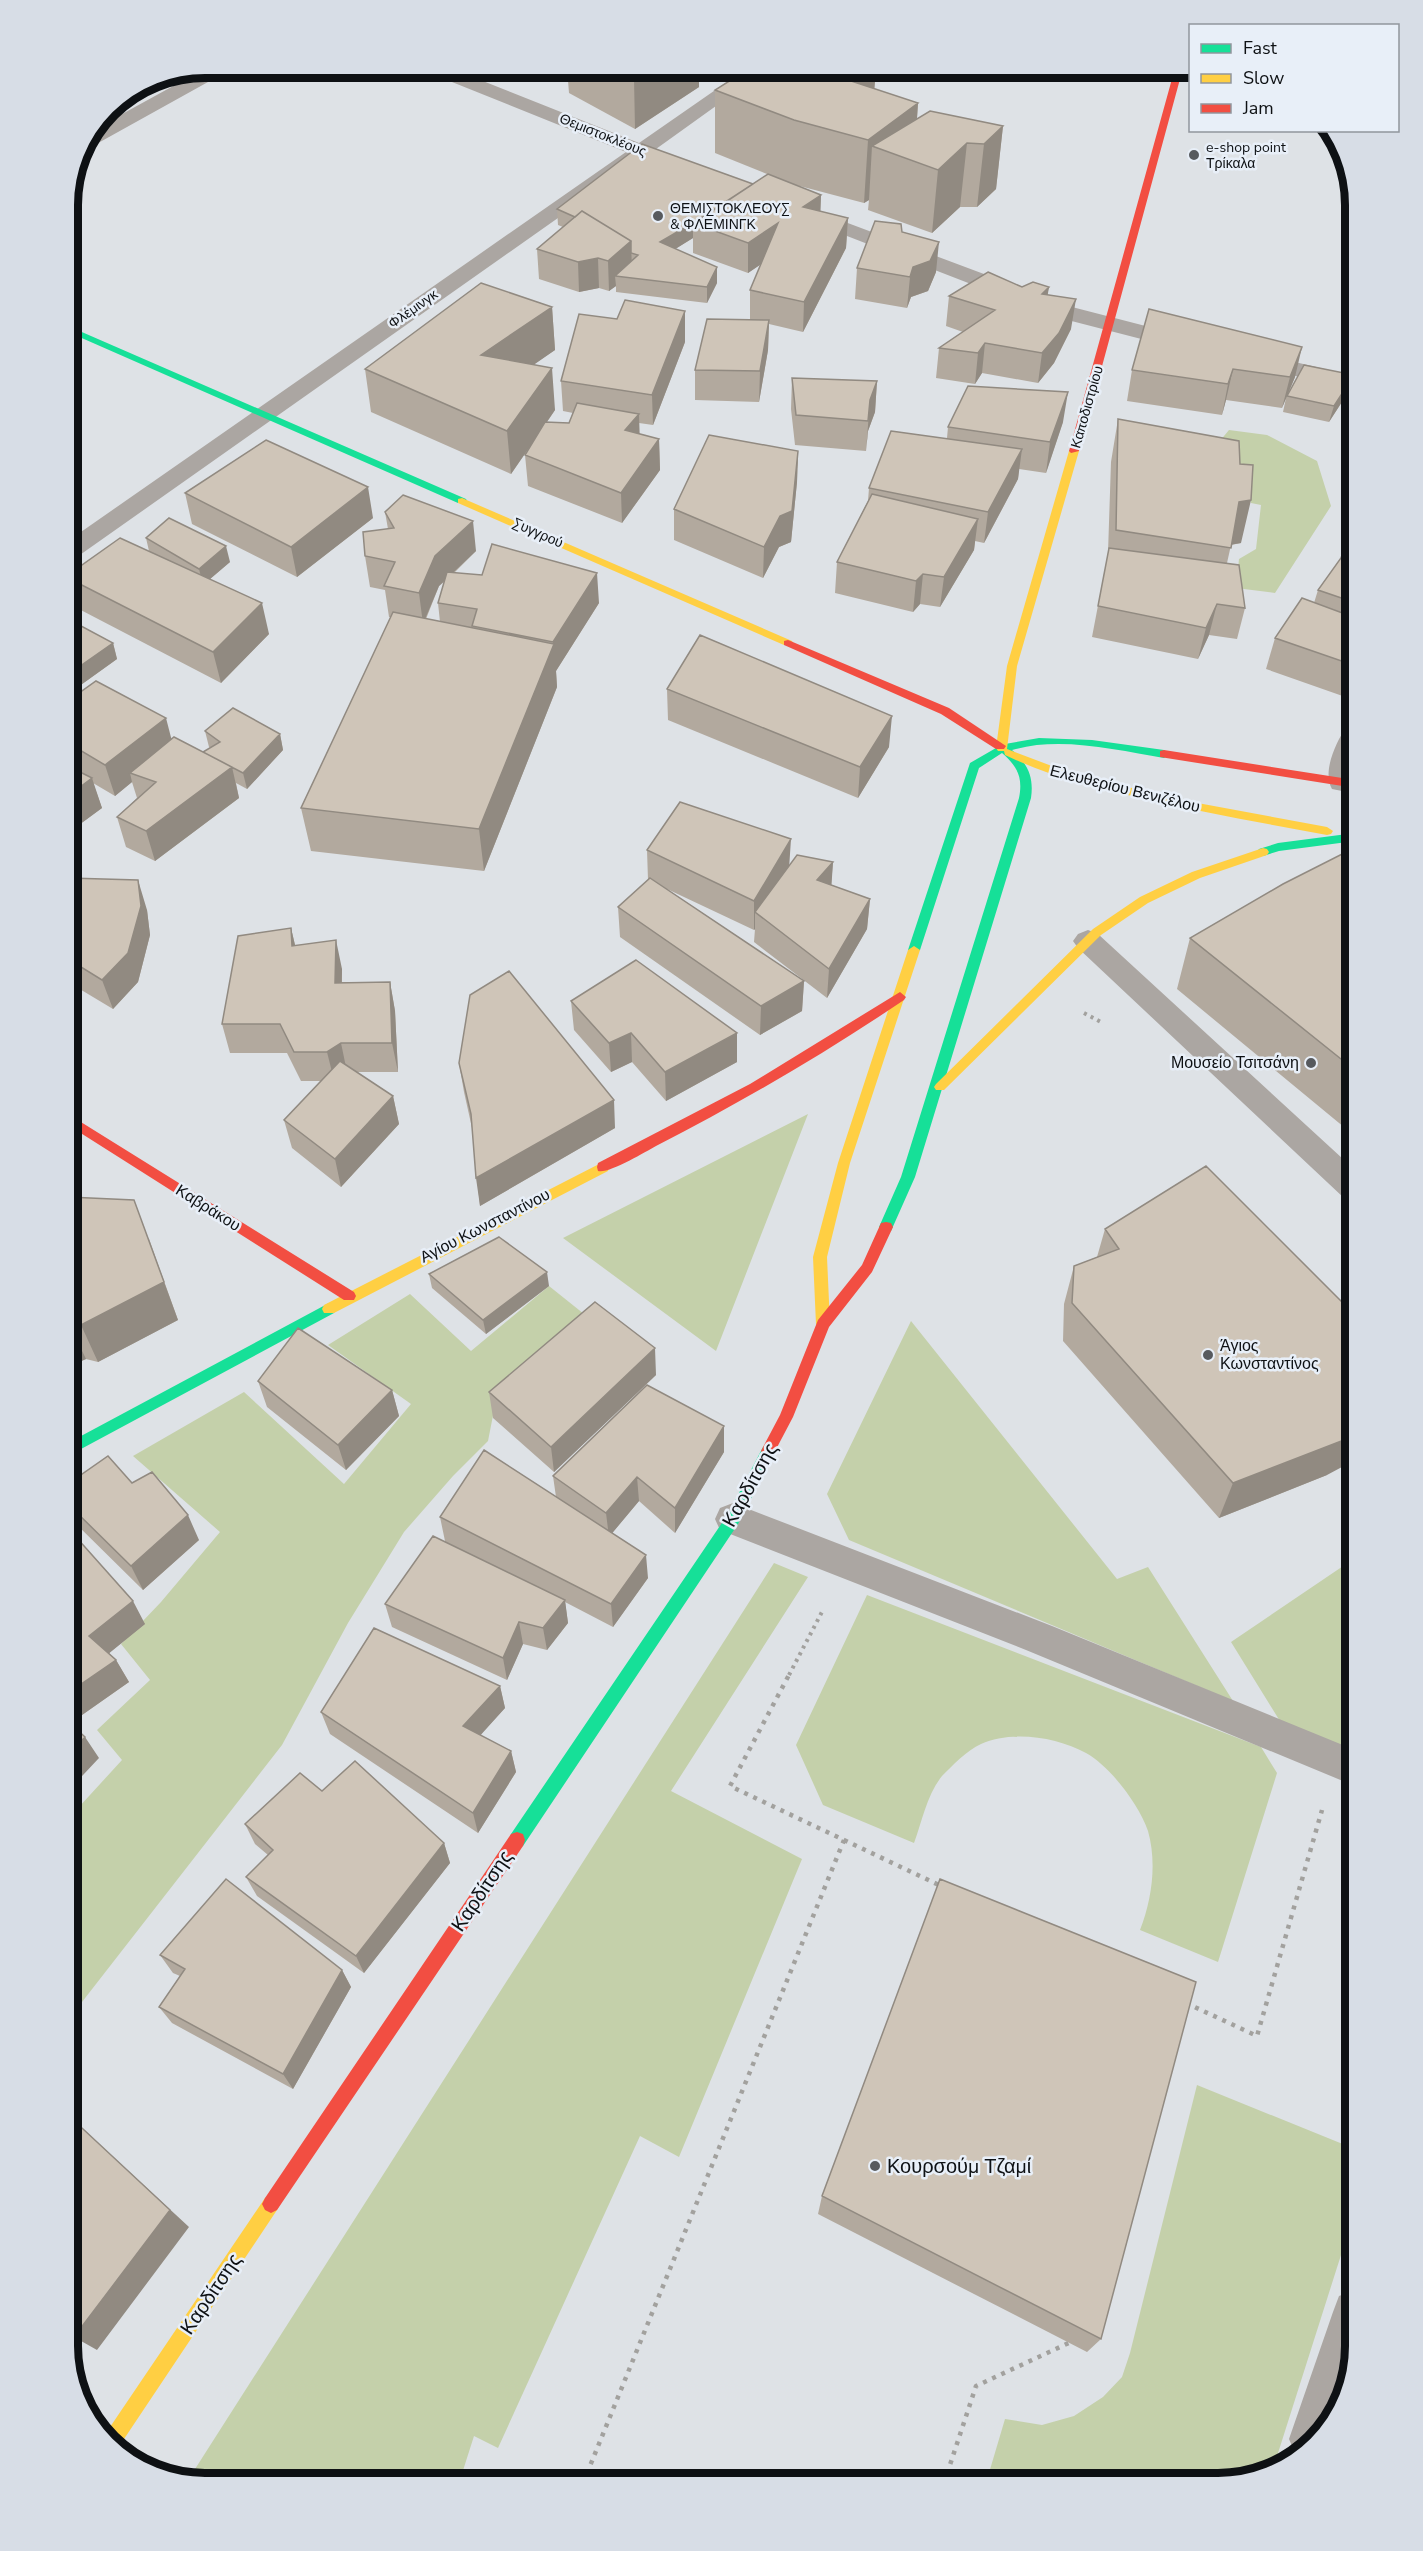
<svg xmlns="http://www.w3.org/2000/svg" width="1423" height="2551" font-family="'Nunito Sans',sans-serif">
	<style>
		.green { fill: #c4d0aa }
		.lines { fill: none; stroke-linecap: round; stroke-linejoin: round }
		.path-far1 { stroke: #a2a19e; stroke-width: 4; stroke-dasharray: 3 4.5; stroke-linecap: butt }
		.path { stroke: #a2a19e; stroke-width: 4.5; stroke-dasharray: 4 6; stroke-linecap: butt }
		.street { fill: #aba6a2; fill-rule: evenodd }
		.fast { fill: #16e098; fill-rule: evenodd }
		.slow { fill: #ffcf43; fill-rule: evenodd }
		.jam { fill: #f24e42; fill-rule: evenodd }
		.wall { fill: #b2a99e; fill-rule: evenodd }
		.shaded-wall { fill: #918a81 }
		.building { fill: #cfc5b8; stroke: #918a81; stroke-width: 1.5 }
		.poi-dot { fill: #575a5e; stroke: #e8eff8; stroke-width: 2 }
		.labels { text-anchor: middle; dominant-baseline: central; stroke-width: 5; stroke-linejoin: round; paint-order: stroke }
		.far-street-label { font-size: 14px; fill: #0e1114; stroke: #e8eff8 }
		.far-poi-label { font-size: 14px; fill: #0e1114; stroke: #e8eff8; text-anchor: start }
		.street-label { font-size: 16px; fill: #0e1114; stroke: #e8eff8 }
		.poi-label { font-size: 16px; fill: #0e1114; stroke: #e8eff8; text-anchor: end }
		.near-street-label { font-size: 20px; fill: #0e1114; stroke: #e8eff8 }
		.near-poi-label { font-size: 20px; fill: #0e1114; stroke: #e8eff8; text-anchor: start }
		.rim { fill: none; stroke: #0e1114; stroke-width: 8 }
	</style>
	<rect width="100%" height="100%" fill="#dee2e6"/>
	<path class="green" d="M1229,430L1267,435L1317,461L1331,506L1275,593L1236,588L1239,559L1256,549L1261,505L1251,503L1243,479L1204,460Z
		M808,1114L716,1351L563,1238Z
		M549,1286L589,1318L498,1390L488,1441L453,1476L404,1532L348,1623L282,1745L68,2020V1819L122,1760L97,1730L150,1680L121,1644L161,1602L220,1532L133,1456L244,1392L344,1484L411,1404L328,1345L410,1294L471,1351Z
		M911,1321L1117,1579L1148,1567L1233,1701L849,1540L827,1494Z
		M1355,1558V1756L1283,1726L1231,1642Z
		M774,1563L808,1577L671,1791L802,1859L679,2157L640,2136L498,2448L474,2436L459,2483H196L188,2480Z
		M867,1595L1261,1747L1277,1773L1218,1962L1140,1930C1152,1899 1157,1863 1148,1831C1139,1805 1111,1767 1086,1753C1057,1737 1012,1730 981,1744C967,1750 952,1766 942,1776C927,1794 922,1822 914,1843L823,1805L796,1745Z
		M1197,2085L1355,2149V2211L1272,2472L1218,2483H986L1005,2419L1042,2425L1074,2416L1103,2397L1122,2377L1130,2353Z"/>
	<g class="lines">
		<path class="path-far1" d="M1084,1013L1101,1022
			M789,1675L823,1610"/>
		<path class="path" d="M844,1840L941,1886
			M1186,2003L1257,2036L1322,1810
			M596,2483L590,2466L844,1840L730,1786L790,1673
			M944,2483L976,2386L1073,2341"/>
		<path class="street" d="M206,68H229L226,72L91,147L81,148L93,130Z
			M425,68H450L639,143L747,68H769L656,149L685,161L688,165L685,169H671L643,158L77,557L68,560V541L626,152L427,72Z
			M805,207L1072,307L1192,338L1195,343L1192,348L1184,350L1056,317L798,217L795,213L798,209Z
			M1252,352L1355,376V390L1244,364L1241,359L1244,354Z
			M1355,724V782L1352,789L1342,791L1332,789C1322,771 1336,743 1346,727Z
			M1088,930L1098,934L1355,1170V1202L1344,1198L1078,948L1073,941L1078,934Z
			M733,1503L1052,1626L1355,1750V1786L1026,1650L720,1530L715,1519L720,1508Z
			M1355,2290V2347L1333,2422L1295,2453L1289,2439L1333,2312L1339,2296Z"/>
		<path class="fast" d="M68,326L466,499L467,501L466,503H458L68,332Z
			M1039,738L1092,740L1164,750L1170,754L1164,758C1116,750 1060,736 1012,750C1028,764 1034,777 1031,798L915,1177L891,1231H881L879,1227L901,1177L1019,798C1023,778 1018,767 1002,753L979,768L920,950L914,954L908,950L970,763L996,748V743L1005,744Z
			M1355,833V841L1279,851L1263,856L1257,852L1259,849L1278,843Z
			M329,1303L334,1305L336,1309L334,1313L68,1456V1443Z
			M768,1445L773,1447L775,1451L738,1524L523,1846L517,1848L511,1846L509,1840L511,1834L728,1514L763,1447Z"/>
		<path class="slow" d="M1074,448L1079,451L1017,666L1007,749L1057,768L1114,784L1203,804L1327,827L1333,831L1331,834L1327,835C1263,823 1200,812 1137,797C1091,787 1047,775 1005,755L1004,751H998L996,748L1007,666L1069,451Z
			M462,498L792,641L793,643L792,645H784L458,503V499Z
			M1263,848L1267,849L1269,852L1267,855L1200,878L1148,903L1101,935L944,1090H936L934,1087L936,1084L1093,929L1140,897L1192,872Z
			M914,946L920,950L850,1163L827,1257L830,1324L828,1328H818L816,1324L813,1257L838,1163L908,950Z
			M603,1162L609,1167L608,1171L334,1313H324L322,1309L324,1305Z
			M271,2195L277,2198L280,2204L277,2210L118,2448L106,2433L265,2198Z"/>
		<path class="jam" d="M1175,68H1183L1079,451L1071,453L1069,451Z
			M788,640L949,708L1006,746L1004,749H996L941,714L784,645V641Z
			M1164,750L1355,780V788L1160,757V751Z
			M900,992L906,997L904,1000C824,1054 742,1102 656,1146C645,1152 609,1174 598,1171L597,1167L598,1163L750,1084Z
			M68,1114L354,1292L356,1296L354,1300H344L68,1125Z
			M886,1222L891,1223L893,1227L872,1272L829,1327L793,1417L773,1455L768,1457L763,1455L761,1451L780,1415L818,1320L862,1265L881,1223Z
			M517,1832L523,1834L525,1840L523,1846L277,2210L271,2213L265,2210L262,2204L265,2198L511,1834Z"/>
	</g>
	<path class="wall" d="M567,68H738L722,81L699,72V87L635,129L569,93Z
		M750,68H876L874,89L918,103L917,119L1003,126L996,189L977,207H960L932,233L868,210L869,200L864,203L792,184L715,153V90Z
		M753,184L821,195L820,212L848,218L846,248L803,332L769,324L768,350L759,402L695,400V370L750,319V290L761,264L748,273L693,253V238L675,249L717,283L707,303L616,292V286L609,291L599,288L579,292L539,279L537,249L563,227L558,225L557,209Z
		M902,232L936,272L928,291L911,297L907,308L855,299L857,268Z
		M1022,287H1049L1047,295L1071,329L1054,363L1038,383L982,373L975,384L936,378L939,348L963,332L946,326L949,296Z
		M552,307L555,350L534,364L555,410L547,422L569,423L573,413L563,411L561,381L685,342L653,425L639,423V434L659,439L660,470L622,523L528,486L525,455L531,445L511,474L371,412L365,369Z
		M1149,309L1295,377L1288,394L1354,375L1349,391L1329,422L1283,412L1286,398L1282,408L1226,400L1222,415L1127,401L1132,370Z
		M792,378L877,381L875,412L868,431L866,451L795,445L791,409Z
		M1118,419L1241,543L1231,545L1227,563L1245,608L1237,639L1209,635L1198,659L1092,637L1108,553L1111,462Z
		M1063,422L1046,473L1019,469L1018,479L984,543L975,541L974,550L940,607L920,604L913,612L835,593L837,562L868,501L869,488L947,438L948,427Z
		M798,451L797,482L791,542L779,547L763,578L674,540V509Z
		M185,493L373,518L297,577L192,524Z
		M385,512L476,551L454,573L599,603L556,671L557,687L484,871L311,851L301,808L391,617H389L385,590L370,587L365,556L388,529ZM444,582L438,603L440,622L426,619L439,586Z
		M1356,516V697L1354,700L1266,669L1275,638L1314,603L1318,590L1341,558Z
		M146,538L230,562L210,579L269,634L221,683L75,607L68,585V575L149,551Z
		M68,619L113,643L117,659L78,687L68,681Z
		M667,689L889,747L858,798L668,720Z
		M68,701L172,739L203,752L211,748L209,747L205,731L280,734L283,750L247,789L236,783L239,798L155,861L126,847L117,817L137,798L132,782L115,796L93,783L102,808L68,833Z
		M1356,847V1137L1177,989L1190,938Z
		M647,850L789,865L833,862L831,885L870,899L867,929L827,998L754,942L755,929L754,930L667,889L804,981L802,1011L760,1035L620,937L618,907L648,880Z
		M68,878L147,910L150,935L138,982L113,1009L68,982Z
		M291,928L295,945L342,969V982H390L395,1011L398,1072H357L393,1096L399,1124L341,1187L292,1148L284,1120L321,1081H301L287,1053H230L222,1024Z
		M571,1001L737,1062L666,1101L632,1062L611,1072L574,1030Z
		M459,1063L615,1128L480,1206L472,1128L464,1092Z
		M68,1197L149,1239L178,1320L98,1362L86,1359L68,1367Z
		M1105,1229L1327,1475L1219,1518L1063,1341L1064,1304L1074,1266L1097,1257Z
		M429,1274L549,1286L486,1334L432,1288Z
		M656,1375L554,1472L493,1418L489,1392Z
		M258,1381L392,1390L399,1416L346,1470L267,1407Z
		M724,1426V1452L675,1533L639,1501L612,1533L648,1578L613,1627L565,1602L568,1623L547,1650L523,1644L507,1680L392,1627L385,1604L445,1541L440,1517L556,1497L553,1476Z
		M68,1484L199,1540L143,1590L69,1517L68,1515Z
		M68,1528L145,1624L109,1653L116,1660L129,1682L82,1715L68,1695Z
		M500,1686L505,1708L480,1735L511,1751L516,1772L478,1833L330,1734L321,1712Z
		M245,1824L444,1843L450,1863L364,1973L257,1896L246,1877L268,1855L255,1844Z
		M160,1955L342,1970L351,1987L293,2089L172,2023L159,2007L180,1976L173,1973Z
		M822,2196L1101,2339L1087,2352L818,2214Z"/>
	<path class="shaded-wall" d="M651,68H699V87L635,129L634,78Z
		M722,68H738L722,81Z
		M864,68H876L872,121L848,80Z
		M168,75L108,108L153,78Z
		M918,103L914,161L872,146L869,200L864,203L868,140Z
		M1003,126L996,189L977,207L984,144Z
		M967,143L960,207L932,233L938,170Z
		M755,185L693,223V238L661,258L660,242Z
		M821,195L820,225L803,207Z
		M848,218L846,248L803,332L804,302Z
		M778,223V253L748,273V243Z
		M631,241L632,271L615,276L616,286L609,291L608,261Z
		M939,242L936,272L928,291L911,297L907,308L910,277L913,267Z
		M598,258L599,288L579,292L578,262Z
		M717,267V283L707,303V287Z
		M1049,287L1044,317L1042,294Z
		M1076,299L1071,329L1054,363L1038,383L1042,353Z
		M552,307L555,350L486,398L481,355Z
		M685,311V342L653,425L652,395Z
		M769,320L768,350L759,402L760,371Z
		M985,343L982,373L975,384L978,353Z
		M1302,347L1295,377L1282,408L1290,377Z
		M552,368L555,410L511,474L507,431Z
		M1233,369L1226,400L1222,415L1228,384Z
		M1354,375L1349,391L1329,422L1334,406Z
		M877,381L875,412L868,431L866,451L870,400Z
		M1068,392L1063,422L1046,473L1050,442Z
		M639,414L640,445L625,430Z
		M659,439L660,470L622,523L621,493Z
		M1022,449L1018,479L984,543L988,512Z
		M798,451L797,482L791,542L779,547L763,578L764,547Z
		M368,487L373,518L297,577L291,547Z
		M1251,500L1241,543L1229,545L1239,502Z
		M978,519L974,550L940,607L944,577Z
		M473,521L476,551L439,586L423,624L419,593L435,556Z
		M226,546L230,562L203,585L199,569Z
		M597,573L599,603L556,671L557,687L484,871L479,829L553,645V642Z
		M923,574L920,604L913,612L916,581Z
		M262,603L269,634L221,683L213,652Z
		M1217,604L1209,635L1198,659L1206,628Z
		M113,643L117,659L78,687L73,671Z
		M892,716L889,747L858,798L860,767Z
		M166,718L174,749L130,773L132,782L115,796L105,765Z
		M280,734L283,750L247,789L243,773Z
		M232,767L239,798L155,861L146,831Z
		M92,778L102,808L68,833V796Z
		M791,839L789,869L755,912V929L754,930V901Z
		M833,862L831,892L817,880Z
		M138,880L147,910L150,935L138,982L113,1009L102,980Z
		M870,899L867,929L827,998L829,969Z
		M291,928L298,958L292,946Z
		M336,940L342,969L341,1012L335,983Z
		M804,981L802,1011L760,1035L761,1006Z
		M390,982L395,1011L398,1072L392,1043Z
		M631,1033L632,1062L611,1072L609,1043Z
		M737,1033V1062L666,1101L665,1072Z
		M341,1043L347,1072L334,1080L327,1052Z
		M393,1096L399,1124L341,1187L335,1159Z
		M614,1100L615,1128L480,1206L476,1178Z
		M134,1200L178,1320L98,1362L81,1325Z
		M547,1272L549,1286L486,1334L483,1320Z
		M68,1322L86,1359L68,1367Z
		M655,1348L656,1375L554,1472L551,1447Z
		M392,1390L399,1416L346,1470L338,1445Z
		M724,1426V1452L675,1533V1508Z
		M1355,1434V1460L1327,1475L1219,1518L1233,1483Z
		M637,1477L639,1501L609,1537L606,1513Z
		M188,1515L199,1540L143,1590L131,1566Z
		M646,1555L648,1578L613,1627L611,1604Z
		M565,1600L568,1623L547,1650L543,1628Z
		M133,1601L145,1624L102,1659L89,1636Z
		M519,1622L523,1644L507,1680L503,1658Z
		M116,1660L129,1682L82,1715L68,1693Z
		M500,1686L505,1708L469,1748L463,1726Z
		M85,1737L99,1758L68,1791V1755Z
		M511,1751L516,1772L478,1833L473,1813Z
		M444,1843L450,1863L364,1973L356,1956Z
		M342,1970L351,1987L293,2089L283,2074Z
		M68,2115L189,2227L97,2350L74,2337Z"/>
	<path class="building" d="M613,68H651L634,78Z
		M750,68H864L848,80L918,103L868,140L794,120L715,90Z
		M930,111L1003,126L984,144L967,143L938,170L872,146Z
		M642,144L753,184L703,217L660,242L717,267L707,287L615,276L638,255L631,253V241L582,211L575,217L557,209Z
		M768,174L821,195L803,207L848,218L804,302L750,290L778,223L748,243L693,223Z
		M582,211L631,241L608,261L598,258L578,262L537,249Z
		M875,221L901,224L902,232L939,242L930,261L913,267L910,277L857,268Z
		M988,272L1022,287L1033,282L1049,287L1042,294L1076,299L1059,333L1042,353L985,343L978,353L939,348L995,310L949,296Z
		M481,283L552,307L481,355L552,368L507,431L365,369Z
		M625,300L685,311L652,395L561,381L579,314L617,319Z
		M1149,309L1302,347L1290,377L1233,369L1228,384L1132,370Z
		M707,319L769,320L760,371L695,370Z
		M1304,365L1354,375L1334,406L1287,396Z
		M792,378L877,381L870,400L868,421L796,415Z
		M968,386L1068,392L1050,442L948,427Z
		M577,403L639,414L625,430L659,439L621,493L525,455L545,422L569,423Z
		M1118,419L1239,441L1240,464L1253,465L1251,500L1239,502L1231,548L1116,530Z
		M891,431L1022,449L988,512L869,488Z
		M709,435L798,451L792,511L780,516L764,547L674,509Z
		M266,440L368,487L291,547L185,493Z
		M872,494L978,519L944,577L923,574L916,581L837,562Z
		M403,495L473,521L435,556L419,593L384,586L395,562L365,556L363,532L394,528L385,512Z
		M1356,516V603L1318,590L1341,558Z
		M169,518L226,546L199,569L146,538Z
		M120,538L262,603L213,652L68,578V575Z
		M492,544L597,573L553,642L472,626L477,609L438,603L447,572L482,575Z
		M1109,548L1239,565L1245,608L1217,604L1206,628L1098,606Z
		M1302,598L1356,618V666L1275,638Z
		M393,612L554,644L479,829L301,808Z
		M68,619L113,643L73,671L68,668Z
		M700,635L892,716L860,767L667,689Z
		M96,681L166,718L105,765L68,743V701Z
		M233,708L280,734L243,773L203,752L220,742L205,731Z
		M174,737L232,767L146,831L117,817L156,782L130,773Z
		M68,766L92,778L68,796Z
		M680,802L791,839L754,901L647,850Z
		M1356,847V1071L1190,938L1283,884Z
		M797,855L833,862L817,880L870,899L829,969L755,912Z
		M68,878L138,880L141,906L128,953L102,980L68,959Z
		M650,878L804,981L761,1006L618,907Z
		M291,928L292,946L336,940L335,983L390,982L392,1043H341L327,1052H294L280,1024H222L238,936Z
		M636,960L737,1033L665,1072L631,1033L609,1043L571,1001Z
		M509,971L614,1100L476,1178L471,1114L459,1063L470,995Z
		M340,1061L393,1096L335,1159L284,1120Z
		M1206,1166L1355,1315V1434L1344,1440L1233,1483L1072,1303L1074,1266L1119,1249L1105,1229Z
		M68,1197L134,1200L164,1282L81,1325L68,1322Z
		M499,1237L547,1272L483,1320L429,1274Z
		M595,1302L655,1348L551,1447L489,1392Z
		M298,1328L392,1390L338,1445L258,1381Z
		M647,1385L724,1426L675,1508L637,1477L606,1513L553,1476Z
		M484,1450L646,1555L611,1604L440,1517Z
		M108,1456L132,1483L152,1472L188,1515L131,1566L68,1504V1484Z
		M68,1528L133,1601L89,1636L116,1660L68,1693Z
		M433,1536L565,1600L543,1628L519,1622L503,1658L385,1604Z
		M374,1628L500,1686L463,1726L511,1751L473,1813L321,1712Z
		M68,1721L85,1737L68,1755Z
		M355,1761L444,1843L356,1956L246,1877L273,1850L245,1824L300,1773L322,1791Z
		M226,1879L342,1970L283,2074L159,2007L185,1969L160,1955Z
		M940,1879L1196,1982L1101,2339L822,2196Z
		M68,2115L170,2210L74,2337L68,2331Z"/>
	<g class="poi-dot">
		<circle cx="1194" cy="155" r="6"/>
		<circle cx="658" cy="216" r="6"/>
		<circle cx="1311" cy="1063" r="6"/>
		<circle cx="1208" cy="1355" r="6"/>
		<circle cx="875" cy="2166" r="6"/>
	</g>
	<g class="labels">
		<g class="far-street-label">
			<text transform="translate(603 135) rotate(22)">Θεμιστοκλέους</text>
			<text transform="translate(413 309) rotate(-35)">Φλέμινγκ</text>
			<text transform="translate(1087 407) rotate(-74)">Καποδιστρίου</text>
			<text transform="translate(538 533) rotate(24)">Συγγρού</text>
		</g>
		<g class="far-poi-label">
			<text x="1206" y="147">e-shop point<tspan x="1206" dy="16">Τρίκαλα</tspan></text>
			<text x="670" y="208">ΘΕΜΙΣΤΟΚΛΕΟΥΣ<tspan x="670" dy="16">&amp; ΦΛΕΜΙΝΓΚ</tspan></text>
		</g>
		<g class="street-label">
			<text transform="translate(1125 789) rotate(14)">Ελευθερίου Βενιζέλου</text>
			<text transform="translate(208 1208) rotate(32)">Καβράκου</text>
			<text transform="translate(485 1226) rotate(-27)">Αγίου Κωνσταντίνου</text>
		</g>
		<g class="poi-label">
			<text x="1299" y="1063">Μουσείο Τσιτσάνη</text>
			<text x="1220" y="1346" text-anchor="start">Άγιος<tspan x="1220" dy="18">Κωνσταντίνος</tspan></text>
		</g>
		<g class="near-street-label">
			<text transform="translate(750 1485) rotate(-61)">Καρδίτσης</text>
			<text transform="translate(482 1891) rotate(-56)">Καρδίτσης</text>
			<text transform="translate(211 2294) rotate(-56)">Καρδίτσης</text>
		</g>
		<g class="near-poi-label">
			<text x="887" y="2166">Κουρσούμ Τζαμί</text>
		</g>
	</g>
	<path d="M0 0H1423V2551H0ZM205 78H1218A127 127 0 0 1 1345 205V2346A127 127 0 0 1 1218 2473H205A127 127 0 0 1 78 2346V205A127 127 0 0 1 205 78Z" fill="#d7dde6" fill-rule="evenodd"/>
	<path class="rim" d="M205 78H1218A127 127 0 0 1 1345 205V2346A127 127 0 0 1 1218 2473H205A127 127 0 0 1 78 2346V205A127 127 0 0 1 205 78Z"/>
	<rect x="1189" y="24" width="210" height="108" fill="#e8eff8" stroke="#91969d" stroke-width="1.5"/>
	<rect x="1201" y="44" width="30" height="9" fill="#16e098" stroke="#91969d" stroke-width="1.5"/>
	<text x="1243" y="54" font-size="18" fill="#0e1114">Fast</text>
	<rect x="1201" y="74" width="30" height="9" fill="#ffcf43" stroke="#91969d" stroke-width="1.5"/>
	<text x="1243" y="84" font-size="18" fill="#0e1114">Slow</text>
	<rect x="1201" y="104" width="30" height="9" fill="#f24e42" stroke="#91969d" stroke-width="1.5"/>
	<text x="1243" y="114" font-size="18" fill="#0e1114">Jam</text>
</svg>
